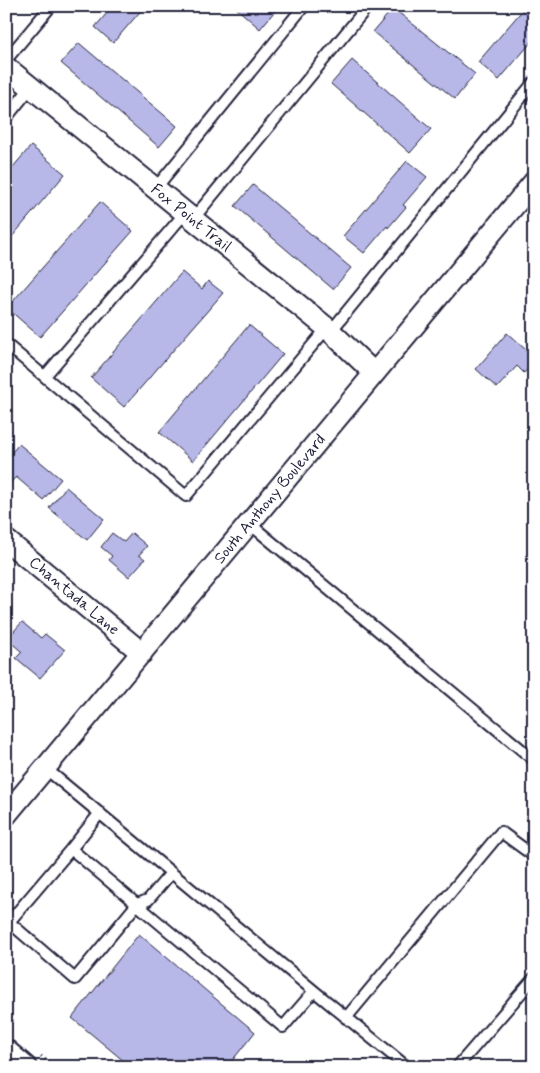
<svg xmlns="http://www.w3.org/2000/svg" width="540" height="1073" font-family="Mynerve,sans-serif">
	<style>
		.building { fill: #b7b7e8; stroke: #22223b }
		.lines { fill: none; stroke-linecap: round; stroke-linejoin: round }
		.service-casing { stroke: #22223b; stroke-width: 14 }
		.minor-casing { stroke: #22223b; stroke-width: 24 }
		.path { stroke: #22223b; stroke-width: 3; stroke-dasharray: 1 4; stroke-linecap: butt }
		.service { stroke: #fff; stroke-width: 10 }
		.minor { stroke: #fff; stroke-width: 20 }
		.labels { text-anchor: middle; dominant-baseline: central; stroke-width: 4; stroke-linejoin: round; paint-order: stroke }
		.street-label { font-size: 16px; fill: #22223b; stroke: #fff }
	</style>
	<rect width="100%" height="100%" fill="#fff"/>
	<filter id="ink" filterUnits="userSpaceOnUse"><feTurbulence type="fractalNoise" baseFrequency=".02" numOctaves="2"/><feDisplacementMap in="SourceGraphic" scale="10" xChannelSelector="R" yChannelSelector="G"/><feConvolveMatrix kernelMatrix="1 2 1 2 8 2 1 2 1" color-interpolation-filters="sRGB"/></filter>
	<g filter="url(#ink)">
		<path class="building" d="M113,6H145L113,43L95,27Z
			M234,6H279L260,29Z
			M526,6H534V39L499,80L478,62Z
			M393,8L475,74L455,99L373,32Z
			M79,43L177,126L159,147L61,63Z
			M352,60L431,129L410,153L331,84Z
			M31,146L65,174L6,244V175Z
			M407,161L427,177L403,205L406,207L388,228L387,226L364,253L343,236Z
			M253,185L351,268L333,289L235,206Z
			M100,202L133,231L40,337L7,308Z
			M182,272L202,289L208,281L223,293L124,407L91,378Z
			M249,325L283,354L193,461L159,432Z
			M507,333L534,357V362L524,373L517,366L497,388L476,369Z
			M19,444L61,479L43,500L16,477L10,483L6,480V459Z
			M66,487L104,519L87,540L49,508Z
			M112,533L124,542L132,533L147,546L139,555L145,559L129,577L109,560L112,556L101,547Z
			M22,622L41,638L45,634L65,650L40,678L16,658L22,652L7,639Z
			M139,934L255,1032L227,1067H131L72,1018Z"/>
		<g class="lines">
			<g class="service-casing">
				<path id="service" d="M6,60L51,6
					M6,118L31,87
					M155,189L304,6
					M193,219L368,6
					M331,331L534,82
					M6,344L186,496L327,328
					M45,376L185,213
					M250,524L534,760
					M45,768C135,842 224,917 314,991L283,1027L71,849L100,813
					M71,849L9,922L75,979L137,904L148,900L171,873
					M314,991L407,1067
					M346,1018L501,832L534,856
					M457,1067L534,978"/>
			</g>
			<g class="minor-casing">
				<path id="minor" d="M6,67L327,328L374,373
					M6,540L142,653
					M6,815L534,182
					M6,1050L26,1067"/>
			</g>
			<path class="path" d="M6,1028L13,1033
				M41,1056L54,1067"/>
			<use href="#service" class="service"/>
			<use href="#minor" class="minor"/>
		</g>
	</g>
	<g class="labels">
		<g class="street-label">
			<text transform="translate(191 218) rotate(39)">Fox Point Trail</text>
			<text transform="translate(270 499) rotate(-50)">South Anthony Boulevard</text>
			<text transform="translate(74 596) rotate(40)">Chantada Lane</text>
		</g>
	</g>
	<rect width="540" height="1073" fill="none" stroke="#fff" stroke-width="25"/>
	<rect x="12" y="12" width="515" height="1048" fill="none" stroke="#22223b" stroke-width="2" filter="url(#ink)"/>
</svg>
